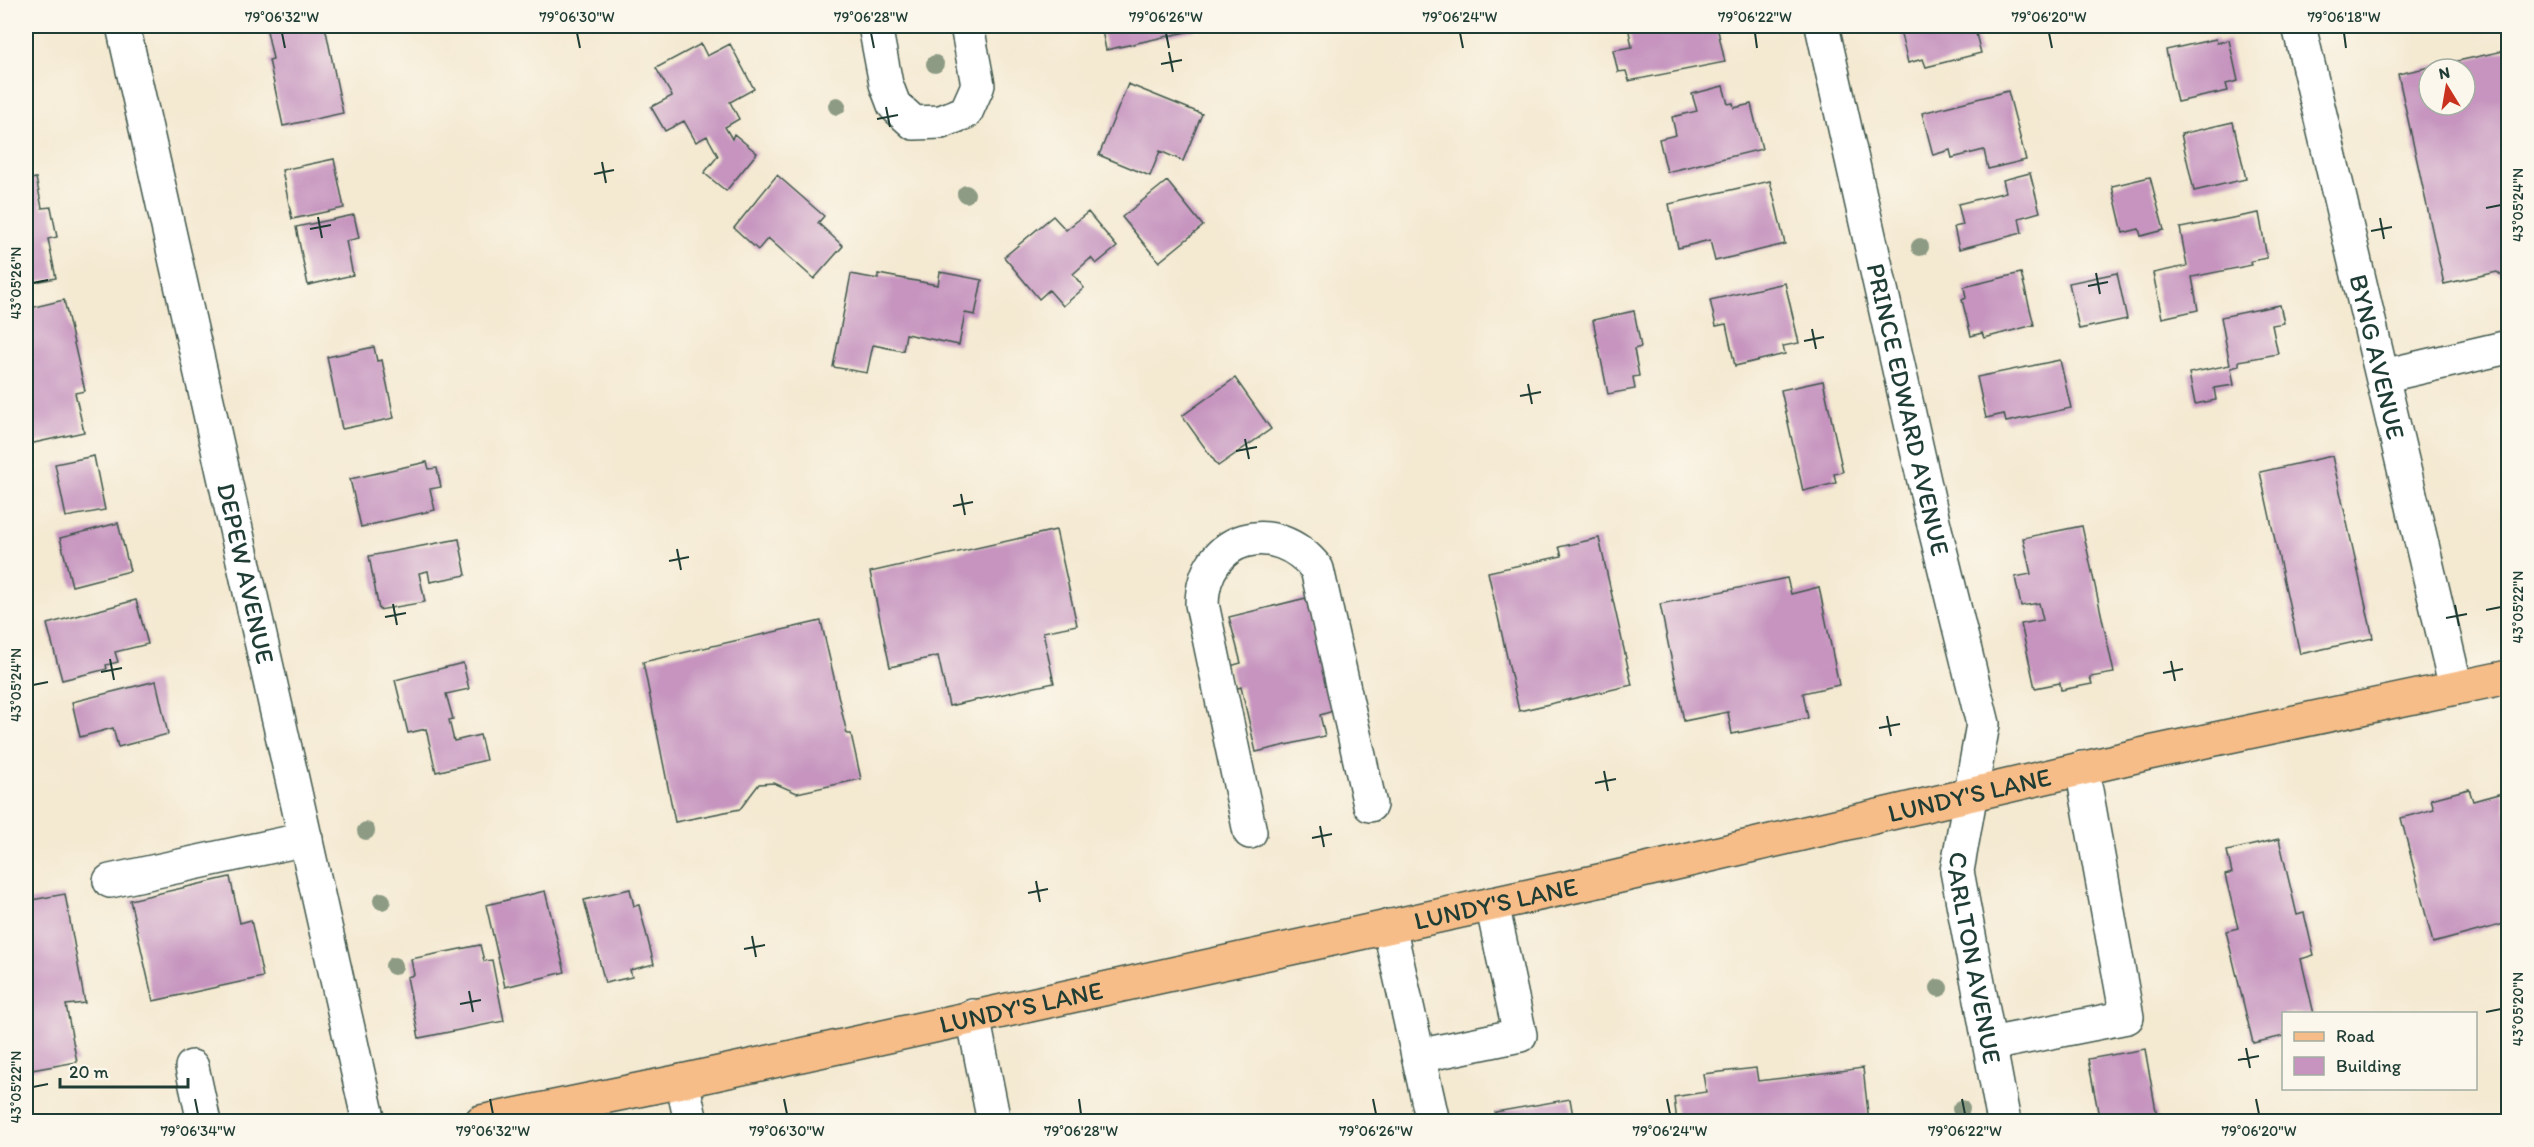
<svg xmlns="http://www.w3.org/2000/svg" width="2534" height="1147" font-family="Itim,sans-serif">
	<style>
		.building { fill: #c694bf; fill-rule: evenodd }
		.lines { fill: none; stroke-linecap: round; stroke-linejoin: round }
		.minor-casing { stroke: #3f574c; stroke-width: 36 }
		.major-casing { stroke: #3f574c; stroke-width: 36 }
		.minor { stroke: #fff; stroke-width: 33 }
		.major { stroke: #f7bd88; stroke-width: 33 }
		.tree { fill: #8d9b84 }
		.ticks { fill: none; stroke: #1f3d34; stroke-width: 2 }
		.labels { text-anchor: middle; dominant-baseline: central; stroke-width: 4.5; stroke-linejoin: round; paint-order: stroke }
		.street-label { font-size: 26px; fill: #1f3d34; stroke: #fbf7ec }
		.neatline { fill: none; stroke: #1f3d34; stroke-width: 2 }
		.ticks-label { font-size: 15px; text-anchor: middle; fill: #1f3d34 }
	</style>
	<rect width="100%" height="100%" fill="#fbf7ec"/>
	<filter id="ink" filterUnits="userSpaceOnUse"><feTurbulence type="fractalNoise" baseFrequency=".0167" numOctaves="2"/><feDisplacementMap in="SourceGraphic" scale="12" xChannelSelector="R" yChannelSelector="G"/><feConvolveMatrix kernelMatrix="1 2 1 2 8 2 1 2 1" color-interpolation-filters="sRGB"/></filter>
	<filter id="wash" filterUnits="userSpaceOnUse"><feTurbulence type="fractalNoise" baseFrequency=".008" numOctaves="4" result="noise"/><feDisplacementMap in="SourceGraphic" scale="24" xChannelSelector="R" yChannelSelector="G"/><feGaussianBlur stdDeviation="1.35" result="paint"/><feColorMatrix in="noise" values="0 0 0 0 0 0 0 0 0 0 0 0 0 0 0 0 0 1.4 0 .05"/><feComposite in="paint" operator="in"/></filter>
	<g filter="url(#wash)">
		<rect width="100%" height="100%" fill="#f4e9d1"/>
		<g id="blocks">
			<path class="building" d="M266,26H325L343,113L283,126L269,60L273,59Z
				M1101,26H1194L1195,30L1106,50Z
				M1628,26H1717L1725,62L1629,81L1626,71L1618,72L1613,50L1632,47Z
				M1899,26H1974L1981,53L1926,67L1923,59L1908,63Z
				M2216,39L2217,43L2229,40L2238,81L2226,84L2228,91L2177,102L2166,50Z
				M701,44L707,56L730,44L754,89L730,102L739,119L725,127L732,139L734,134L757,153L726,191L704,173L718,156L707,136L696,142L684,121L665,131L651,107L672,96L656,68Z
				M2508,50V281L2497,272L2444,284L2398,74ZM2429,69H2465V105H2429Z
				M1128,84L1202,114L1183,161L1160,151L1150,176L1099,155Z
				M1723,86L1728,104L1733,103L1734,108L1751,104L1762,149L1667,172L1659,139L1676,135L1672,117L1697,111L1692,94Z
				M2008,91L2026,160L1988,169L1984,150L1952,158L1950,150L1933,155L1922,113Z
				M2233,122L2246,179L2194,191L2181,134Z
				M334,159L344,208L292,219L282,170Z
				M2030,173L2040,212L2019,218L2022,233L1959,249L1954,227L1963,225L1958,204L2006,192L2003,180Z
				M777,175L824,216L818,223L843,246L814,279L768,238L758,250L734,228Z
				M2150,177L2164,230L2141,236L2139,229L2123,233L2112,186Z
				M36,178L42,208L51,207L57,237L48,239L56,278L26,284V180Z
				M1167,181L1203,226L1159,262L1122,217Z
				M1770,181L1785,244L1715,261L1710,240L1678,248L1669,204Z
				M1088,212L1117,247L1096,264L1091,258L1073,274L1084,288L1063,306L1049,290L1039,299L1004,257L1053,216L1066,230Z
				M2259,213L2267,258L2251,261L2252,265L2192,277L2198,310L2162,318L2153,273L2187,266L2180,228Z
				M354,215L359,238L346,241L353,275L308,285L296,227Z
				M940,272L982,280L975,315L965,313L959,345L906,334L903,351L873,345L867,373L833,367L851,274L878,279V274L938,285Z
				M2021,273L2034,325L1984,338L1982,333L1971,336L1962,300L1966,298L1964,287Z
				M2117,273L2127,319L2079,329L2069,283Z
				M1785,283L1799,343L1783,346L1785,354L1735,366L1726,324L1716,326L1710,300Z
				M64,300L85,391L75,393L84,432L29,444L26,429V309Z
				M2280,305L2284,323L2272,325L2278,354L2239,361V366L2231,368L2234,385L2214,388L2216,400L2195,404L2189,373L2230,365L2221,317Z
				M1634,311L1641,347L1634,349L1639,376L1633,377L1635,389L1608,394L1593,320Z
				M374,347L377,361L382,360L394,418L342,429L327,357Z
				M2060,360L2071,408L2006,422L2004,414L1986,418L1977,377Z
				M1235,378L1271,429L1218,466L1182,416Z
				M1823,381L1843,472L1834,474L1836,483L1803,491L1781,390Z
				M94,456L105,510L66,517L55,464Z
				M2332,456L2373,638L2300,654L2260,472Z
				M427,462L429,469L437,468L441,487L430,489L435,510L361,527L350,479Z
				M118,523L130,571L72,586L60,538Z
				M2082,526L2114,673L2090,677L2092,684L2061,690L2060,683L2035,688L2021,624L2043,620L2039,603L2021,606L2015,577L2031,574L2023,538Z
				M1056,530L1077,625L1043,632L1054,683L949,706L938,656L890,667L870,572Z
				M1599,538L1632,685L1519,711L1488,572L1562,556L1559,547Z
				M459,539L466,575L430,582L428,571L419,573L425,602L379,610L369,556Z
				M1787,578L1791,594L1819,587L1839,685L1803,693L1808,718L1732,734L1728,712L1684,721L1660,604Z
				M1306,598L1333,711L1320,715L1325,736L1256,752L1241,687L1235,689L1230,666L1241,663L1229,617Z
				M136,600L148,644L115,652L118,662L106,665L107,669L62,680L47,624Z
				M821,621L847,734H851L861,779L797,793L774,783L759,784L740,809L675,822L643,662Z
				M463,663L469,689L446,694L453,719L449,720L454,741L480,735L486,760L436,772L426,729L408,733L395,680Z
				M156,681L168,734L118,747L113,728L80,737L72,702Z
				M2469,789L2473,801L2502,793L2508,818V923L2433,943L2401,818L2434,809L2431,799Z
				M2279,839L2297,915L2304,913L2314,955L2301,959L2314,1014H2284V1036L2253,1043L2226,931L2238,928L2225,875L2232,873L2227,851Z
				M230,877L240,923L251,920L263,977L153,1001L130,900Z
				M630,889L634,906L639,905L654,964L630,970L632,977L605,983L584,900Z
				M545,891L565,972L505,987L486,905Z
				M65,894L85,1003L66,1005L77,1062L26,1071V901Z
				M480,945L484,961L492,960L504,1021L419,1038L407,977L414,975L411,959Z
				M2145,1049L2158,1122H2100L2088,1059Z
				M1756,1068L1758,1081L1863,1068L1869,1122H1677L1674,1097L1706,1092L1703,1074Z
				M1570,1099L1574,1122H1497L1495,1112Z"/>
		</g>
	</g>
	<g filter="url(#ink)">
		<use href="#blocks" fill-opacity="0" stroke="#3f574c" stroke-width="1.5"/>
		<g class="lines">
			<g class="minor-casing">
				<g id="minor">
					<path id="s1" d="M123,26L369,1122"/>
					<path d="M875,26L886,84L894,105L914,123L941,122L966,112L978,85L967,26"/>
					<path id="s2" d="M1822,26L1933,521L1983,724L1957,871L2004,1122"/>
					<path id="s3" d="M2299,26L2456,688"/>
					<path d="M2383,376L2508,347"/>
					<path d="M1250,832L1202,604C1203,535 1276,516 1317,569L1370,805"/>
					<path d="M110,881L306,839"/>
					<path d="M1389,926L1433,1122"/>
					<path d="M973,1016L994,1122"/>
					<path d="M1990,1044L2127,1017L2082,768"/>
					<path d="M1418,1056L1520,1035L1492,904"/>
					<path d="M192,1067L204,1122"/>
					<path d="M682,1081L691,1122"/>
				</g>
			</g>
			<g class="major-casing">
				<g id="major">
					<path id="s4" d="M481,1122L682,1081L1612,878L2149,753L2508,677"/>
				</g>
			</g>
			<use href="#minor" class="minor"/>
			<use href="#major" class="major"/>
		</g>
		<g class="tree">
			<circle cx="935" cy="64" r="9"/>
			<circle cx="837" cy="106" r="9"/>
			<circle cx="966" cy="194" r="9"/>
			<circle cx="1920" cy="247" r="9"/>
			<circle cx="366" cy="831" r="9"/>
			<circle cx="382" cy="901" r="9"/>
			<circle cx="394" cy="966" r="9"/>
			<circle cx="1939" cy="988" r="9"/>
			<circle cx="1961" cy="1109" r="9"/>
		</g>
	</g>
	<path class="ticks" d="M282,33L285,48M577,33L580,48M871,33L874,48M1166,33L1169,48M1460,33L1463,48M1755,33L1757,48M2049,33L2052,48M2344,33L2346,48M1169,52L1173,72M1161,64L1182,60M886,107L890,127M877,119L898,115M602,162L606,183M594,174L614,170M2486,208L2501,205M318,217L322,238M2380,218L2384,239M310,229L331,225M2371,231L2392,227M2096,273L2100,294M33,283L48,280M2088,286L2108,282M1812,329L1816,349M1804,341L1824,337M1528,384L1532,404M1520,396L1541,392M1245,439L1249,459M1236,451L1257,447M961,494L965,515M953,506L973,502M677,549L681,570M669,561L689,557M393,604L397,625M2455,605L2459,626M2486,610L2501,607M385,617L406,613M2446,618L2467,614M110,659L114,680M2171,661L2175,681M101,672L122,668M2163,673L2183,669M33,685L48,682M1887,716L1891,736M1879,728L1900,724M1604,771L1608,791M1595,783L1616,779M1320,826L1324,847M1312,838L1332,834M1036,881L1040,902M1028,893L1048,889M752,936L756,957M744,949L765,945M469,991L473,1012M460,1004L481,1000M2486,1012L2501,1009M2246,1048L2250,1068M2238,1060L2259,1056M33,1087L48,1084M195,1099L198,1114M490,1099L493,1114M784,1099L787,1114M1079,1099L1081,1114M1373,1099L1376,1114M1667,1099L1670,1114M1962,1099L1965,1114M2256,1099L2259,1114"/>
	<g class="labels">
		<g class="street-label">
			<text stroke="none"><textPath href="#s3" startOffset="340">BYNG AVENUE</textPath></text>
			<text stroke="none"><textPath href="#s2" startOffset="393">PRINCE EDWARD AVENUE</textPath></text>
			<text stroke="none"><textPath href="#s1" startOffset="561">DEPEW AVENUE</textPath></text>
			<text stroke="none"><textPath href="#s4" startOffset="1524">LUNDY'S LANE</textPath></text>
			<text stroke="none"><textPath href="#s4" startOffset="1038">LUNDY'S LANE</textPath></text>
			<text stroke="none"><textPath href="#s2" startOffset="954">CARLTON AVENUE</textPath></text>
			<text stroke="none"><textPath href="#s4" startOffset="552">LUNDY'S LANE</textPath></text>
		</g>
	</g>
	<rect width="2534" height="1147" fill="none" stroke="#fbf7ec" stroke-width="66"/>
	<rect x="2282" y="1012" width="195" height="78" fill="#fbf7ec" stroke="#a3ada2" stroke-width="1.5"/>
	<rect x="2294" y="1032" width="30" height="9" fill="#f7bd88" stroke="#a3ada2" stroke-width="1.5"/>
	<text x="2336" y="1042" font-size="18" fill="#1f3d34">Road</text>
	<rect x="2294" y="1057" width="30" height="18" fill="#c694bf" stroke="#a3ada2" stroke-width="1.5"/>
	<text x="2336" y="1072" font-size="18" fill="#1f3d34">Building</text>
	<g transform="translate(2447 87) rotate(349)"><circle r="28" fill="#fbf7ec" stroke="#a3ada2" stroke-width="1.5"/>
	<path d="M0-4.5L10 22L0 15L-10 22Z" fill="#c8321e"/>
	<text y="-9" font-size="16" font-weight="bold" text-anchor="middle" fill="#1f3d34">N</text>
	</g>
	<path d="M60 1078v9h128v-9" fill="none" stroke="#1f3d34" stroke-width="3"/>
	<text x="69" y="1078" font-size="18" fill="#1f3d34" stroke="#fbf7ec" stroke-width="4.5" paint-order="stroke">20 m</text>
	<rect x="33" y="33" width="2468" height="1081" class="neatline"/>
	<g class="ticks-label">
		<text x="282" y="22">79°06'32"W</text>
		<text x="577" y="22">79°06'30"W</text>
		<text x="871" y="22">79°06'28"W</text>
		<text x="1166" y="22">79°06'26"W</text>
		<text x="1460" y="22">79°06'24"W</text>
		<text x="1755" y="22">79°06'22"W</text>
		<text x="2049" y="22">79°06'20"W</text>
		<text x="2344" y="22">79°06'18"W</text>
		<text transform="translate(2518 205) rotate(-90)" y="5">43°05'24"N</text>
		<text transform="translate(16 283) rotate(-90)" y="5">43°05'26"N</text>
		<text transform="translate(2518 607) rotate(-90)" y="5">43°05'22"N</text>
		<text transform="translate(16 685) rotate(-90)" y="5">43°05'24"N</text>
		<text transform="translate(2518 1009) rotate(-90)" y="5">43°05'20"N</text>
		<text transform="translate(16 1087) rotate(-90)" y="5">43°05'22"N</text>
		<text x="198" y="1136">79°06'34"W</text>
		<text x="493" y="1136">79°06'32"W</text>
		<text x="787" y="1136">79°06'30"W</text>
		<text x="1081" y="1136">79°06'28"W</text>
		<text x="1376" y="1136">79°06'26"W</text>
		<text x="1670" y="1136">79°06'24"W</text>
		<text x="1965" y="1136">79°06'22"W</text>
		<text x="2259" y="1136">79°06'20"W</text>
	</g>
</svg>
